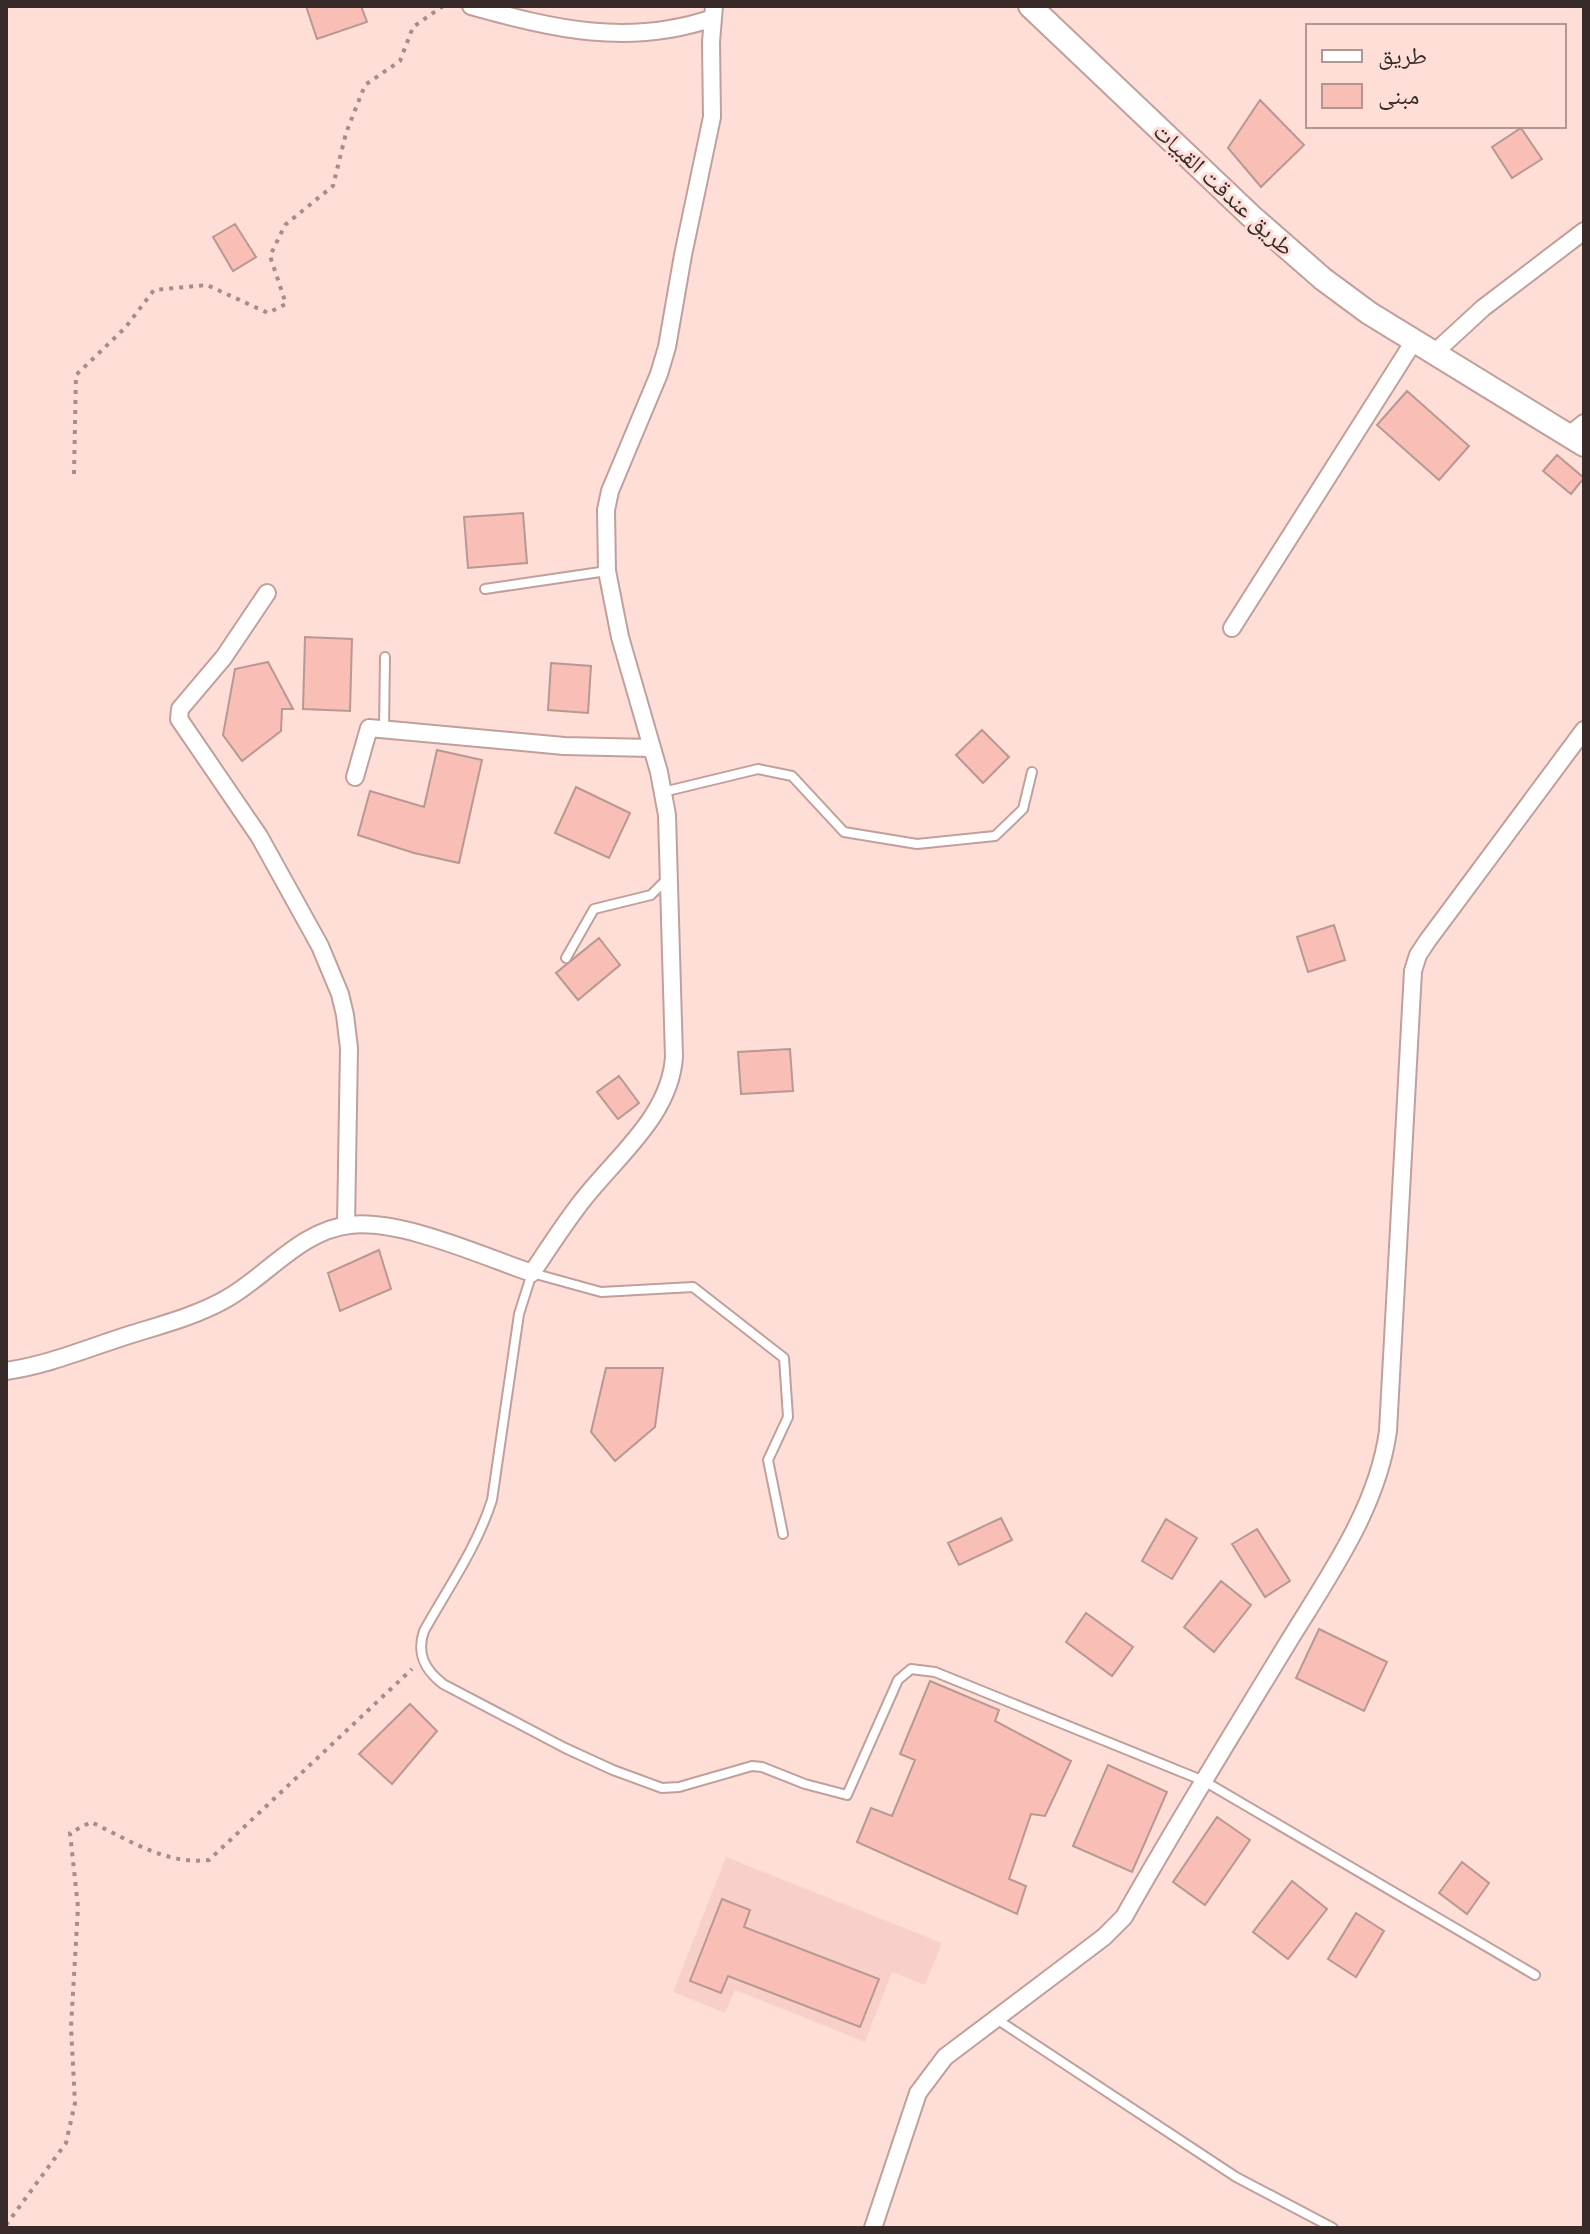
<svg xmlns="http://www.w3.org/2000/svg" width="1590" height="2234" font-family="'Space Grotesk','Noto Naskh Arabic',sans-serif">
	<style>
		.built { fill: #f9d0c9 }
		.building { fill: #f9beb5; stroke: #b79893; stroke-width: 2 }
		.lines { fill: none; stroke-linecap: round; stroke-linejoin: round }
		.service-casing { stroke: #bfa09b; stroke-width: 12 }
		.minor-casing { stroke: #bfa09b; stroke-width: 20 }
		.secondary-casing { stroke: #bfa09b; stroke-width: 26 }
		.path { stroke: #a58d89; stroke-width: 4; stroke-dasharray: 4 6; stroke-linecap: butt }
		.service { stroke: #fff; stroke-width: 8 }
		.minor { stroke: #fff; stroke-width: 16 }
		.secondary { stroke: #fff; stroke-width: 22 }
		.labels { text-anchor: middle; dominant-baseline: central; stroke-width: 6; stroke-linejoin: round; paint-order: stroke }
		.street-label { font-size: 24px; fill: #372a28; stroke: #ffded8 }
	</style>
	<rect width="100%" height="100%" fill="#ffded8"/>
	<path class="built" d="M726,1857L942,1943L925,1985L892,1972L865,2042L735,1990L725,2013L673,1992Z"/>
	<path class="building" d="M306,6H361L367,22L317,39Z
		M1260,100L1304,145L1261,187L1228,148Z
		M1521,128L1542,159L1512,178L1492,147Z
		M235,224L256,257L233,271L213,237Z
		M1407,391L1469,446L1439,480L1377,425Z
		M1557,455L1584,478L1571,494L1543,471Z
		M523,513L527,563L468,568L464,517Z
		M305,637L352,639L350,711L303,709Z
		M268,662L293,709H282L281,731L242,761L223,735L235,669Z
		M551,663L591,666L588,713L548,710Z
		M982,730L1009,757L983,783L956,755Z
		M437,750L482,760L459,863L414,853L358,835L370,791L424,807Z
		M576,787L630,813L609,858L555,833Z
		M1334,925L1345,960L1308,972L1297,937Z
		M599,938L620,965L578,1000L556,973Z
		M790,1049L793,1091L741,1094L738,1052Z
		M619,1076L639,1103L618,1119L597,1092Z
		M379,1250L391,1289L340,1311L328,1273Z
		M606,1368H663L655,1427L615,1461L591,1432Z
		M1001,1518L1012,1540L959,1565L948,1543Z
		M1166,1519L1197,1538L1172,1579L1142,1561Z
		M1257,1529L1290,1581L1265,1597L1232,1544Z
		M1221,1581L1251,1605L1214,1652L1184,1627Z
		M1086,1613L1133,1647L1112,1676L1066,1642Z
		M1319,1629L1387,1662L1364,1711L1296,1678Z
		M930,1681L999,1710L995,1721L1071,1761L1045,1816L1031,1814L1009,1879L1026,1886L1017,1914L857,1842L871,1808L892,1816L915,1760L900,1754Z
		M410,1704L437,1731L392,1784L359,1754Z
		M1108,1765L1167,1792L1132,1872L1073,1846Z
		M1217,1817L1250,1840L1205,1905L1173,1882Z
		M1462,1862L1489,1883L1467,1914L1439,1893Z
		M1292,1881L1327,1909L1288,1959L1253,1932Z
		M722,1899L750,1910L744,1927L879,1979L860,2027L728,1976L721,1993L690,1981Z
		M1356,1913L1384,1931L1356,1977L1328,1959Z"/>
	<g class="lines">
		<g class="service-casing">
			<path id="service" d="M485,589L607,571
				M384,729L385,657
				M663,792L758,769L792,776L844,832L917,844L995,836L1023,809L1032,772
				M566,958L594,909L651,895L667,879
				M783,1534L768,1460L788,1417L784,1358L693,1287L601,1292L532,1273L519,1314L492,1500C477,1547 448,1588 424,1631C416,1654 425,1670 443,1684L565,1748L613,1770L662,1788L679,1787L752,1766L762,1767L805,1784L847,1795L898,1680L911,1669L935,1672L1204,1781L1535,1975
				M995,2018L1236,2177L1333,2228"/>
		</g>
		<g class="minor-casing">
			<path id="minor" d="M471,6C554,29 629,47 713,18
				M1433,354L1483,308L1584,231
				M1568,436L1584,423
				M267,593L224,657L180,709L179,719L259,836L320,946L340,994L345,1015L349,1048L346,1225
				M1232,628L1414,341
				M355,777L369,728L564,746L650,748
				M6,1371C48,1365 88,1348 129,1335C161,1325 196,1316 226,1299C267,1276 301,1230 350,1225C401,1219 482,1256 532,1273C548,1249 564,1224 582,1201C616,1157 670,1116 674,1057L667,815L659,772L620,637L607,571L606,510L610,491L659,374L667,347L683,255L712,117L711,42L714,6
				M873,2228L918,2093L945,2057L1104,1937L1124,1917C1175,1826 1230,1738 1284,1649C1325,1581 1377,1511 1388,1431L1413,971L1418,955L1428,940L1584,730"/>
		</g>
		<g class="secondary-casing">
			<path id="secondary" d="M1030,6L1251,216L1323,279L1369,313L1584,445"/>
		</g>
		<path class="path" d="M74,474L76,375L125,328L154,290L207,285L268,313L286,304L270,256L285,225L333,186L346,133L365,85L400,61L413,27L443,6
			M6,2225L66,2143L75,2103L71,2027L78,1907L70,1833L91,1822C129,1840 166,1865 209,1860L412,1669"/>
		<use href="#service" class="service"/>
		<use href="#minor" class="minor"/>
		<use href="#secondary" class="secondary"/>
	</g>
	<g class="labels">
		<g class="street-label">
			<text transform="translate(1224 189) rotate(43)">طريق عندقت القبيات</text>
		</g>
	</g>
	<rect width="1590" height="2234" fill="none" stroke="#372a28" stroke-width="16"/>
	<rect x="1306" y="24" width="260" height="104" fill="#ffded8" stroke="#af9692" stroke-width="2"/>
	<rect x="1322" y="50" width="40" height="12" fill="#ffffff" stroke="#af9692" stroke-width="2"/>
	<text x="1378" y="64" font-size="24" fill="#372a28">طريق</text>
	<rect x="1322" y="84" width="40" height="24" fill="#f9beb5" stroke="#af9692" stroke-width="2"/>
	<text x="1378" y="104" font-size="24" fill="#372a28">مبنى</text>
</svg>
